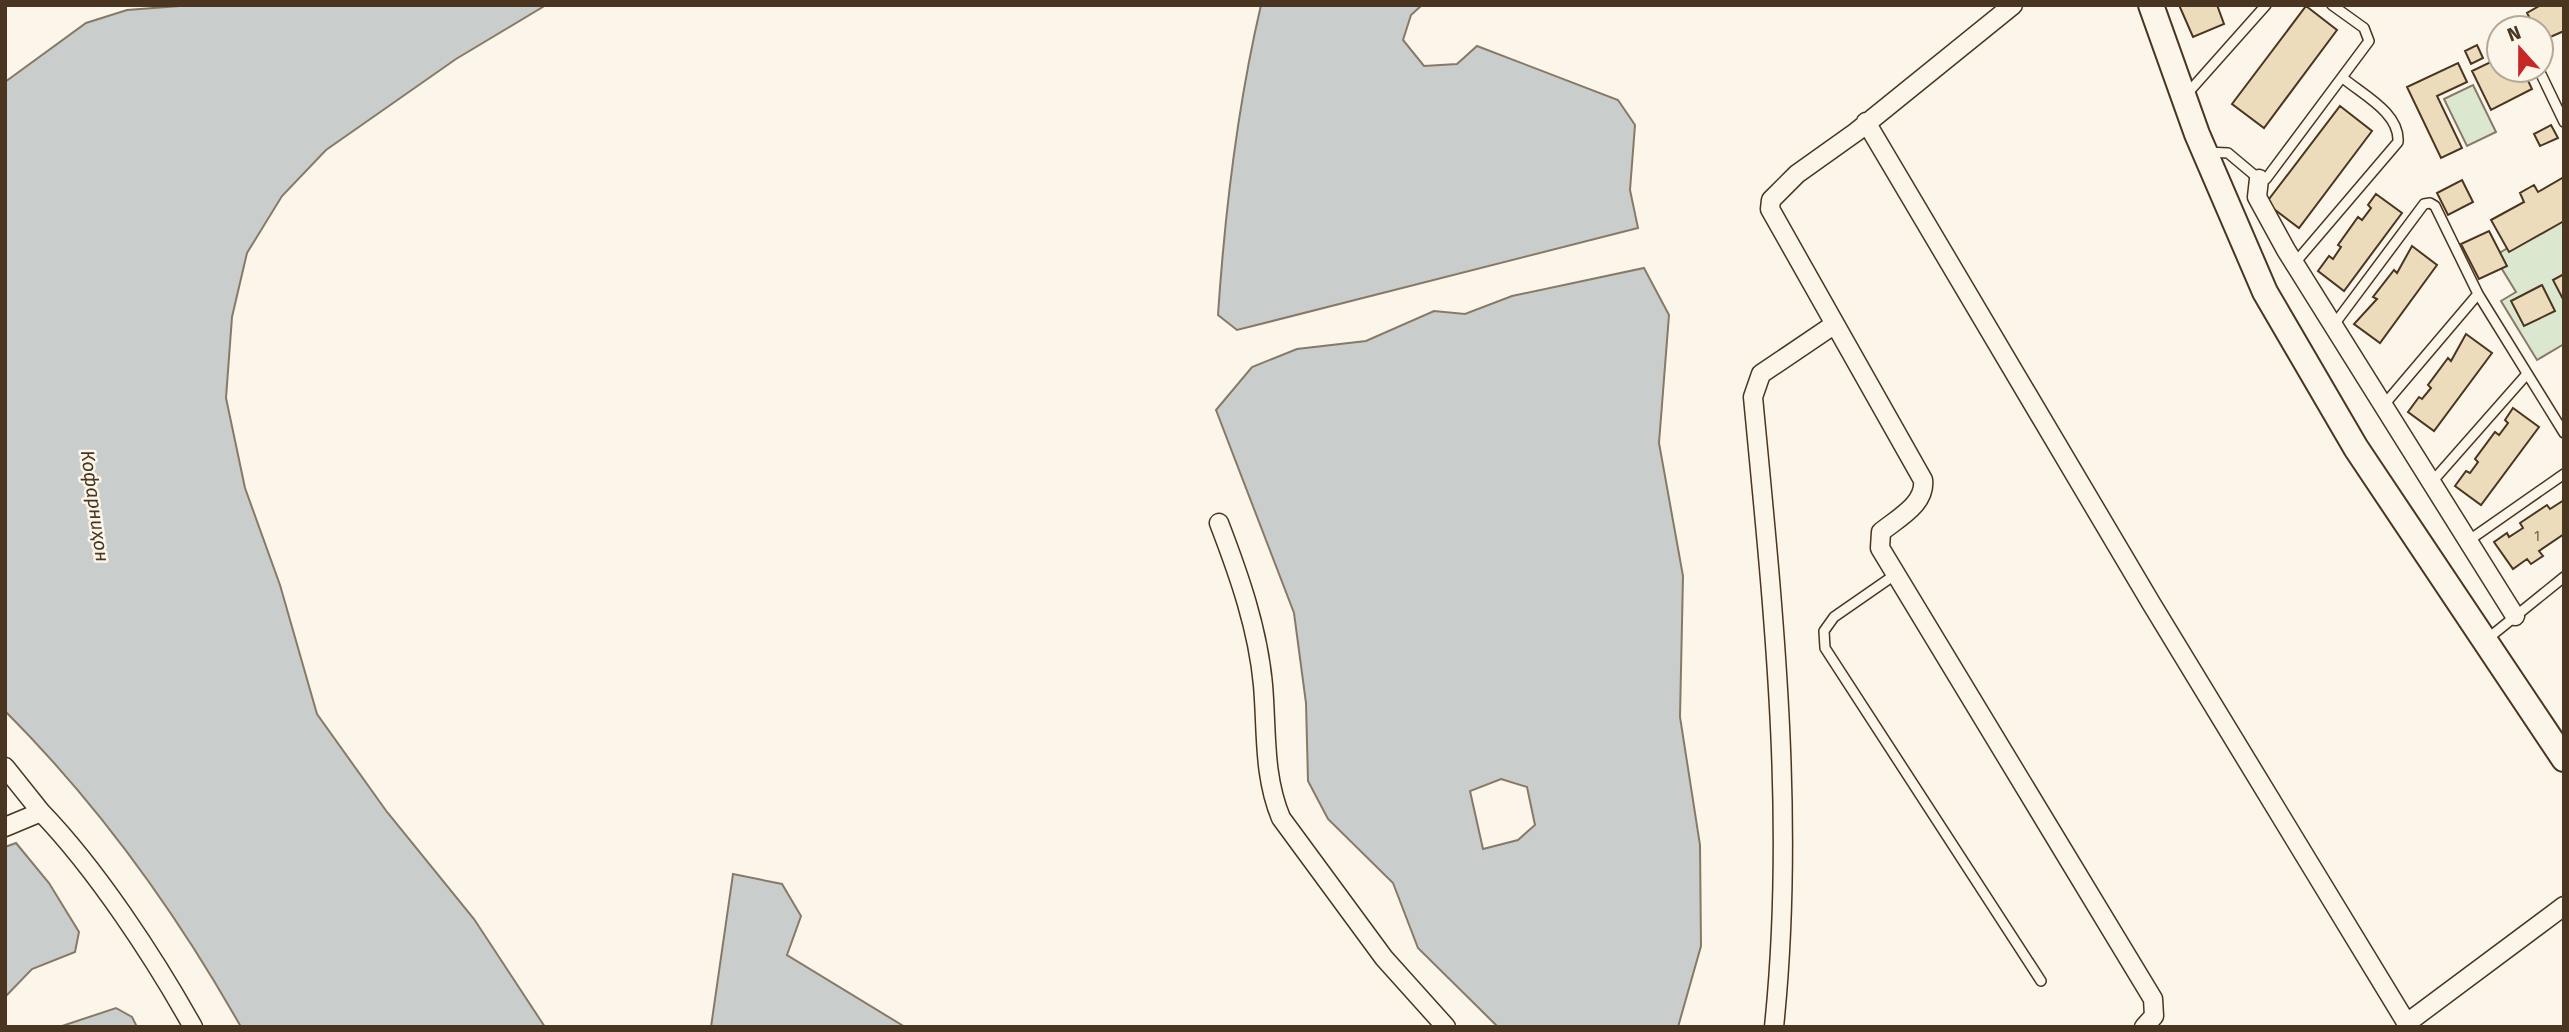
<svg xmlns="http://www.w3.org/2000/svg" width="2569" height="1032" font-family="'Fira Sans',sans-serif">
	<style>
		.green { fill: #dce7d0; stroke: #887966; stroke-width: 2 }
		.water { fill: #c9cecd; stroke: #887966; stroke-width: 2; fill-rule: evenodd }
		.building { fill: #ecdcbc; stroke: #4a3520; stroke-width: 2 }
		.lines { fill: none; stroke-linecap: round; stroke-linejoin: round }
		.lane-casing { stroke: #4a3520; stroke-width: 12 }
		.street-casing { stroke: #4a3520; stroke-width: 21 }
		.secondary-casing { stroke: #4a3520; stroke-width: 28 }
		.lane { stroke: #fbf6e9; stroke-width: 9 }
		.street { stroke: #fbf6e9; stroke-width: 18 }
		.secondary { stroke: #fbf6e9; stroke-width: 24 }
		.labels { text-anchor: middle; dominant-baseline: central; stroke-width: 5; stroke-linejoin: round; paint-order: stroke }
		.number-label { font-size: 14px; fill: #725f47 }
		.water-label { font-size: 19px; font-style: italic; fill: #4a3520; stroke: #fbf6e9 }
	</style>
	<rect width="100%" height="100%" fill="#fbf6e9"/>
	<path class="green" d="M2473,85L2496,132L2467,146L2444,99Z
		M2564,215V344L2537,360L2501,301L2516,292L2494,256Z"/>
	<path class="water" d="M193,5H546L456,59L326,150L282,196L247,253L232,317L226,398L245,488L280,585L317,714L387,812L474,919L545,1027H241C176,912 98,804 5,711V82L86,23L127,10Z
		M1261,5H1422L1411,15L1403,40L1424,66L1457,64L1477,46L1618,100L1635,125L1630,190L1638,228L1237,330L1218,315C1225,210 1237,108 1261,5Z
		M1644,268L1669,315L1659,443L1683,576L1680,717L1700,845L1701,946L1678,1027H1498L1418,948L1393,883L1328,819L1308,781L1306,703L1294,613L1216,410L1252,367L1297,349L1366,341L1434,311L1465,314L1512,296ZM1501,779L1527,787L1535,825L1518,840L1483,849L1470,791Z
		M16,843L49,883L79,932L75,952L32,969L5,997V847Z
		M733,874L782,884L801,916L787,955L905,1027H711Z
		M116,1008L132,1017L137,1027H59Z"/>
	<path class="building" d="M2179,5H2217L2224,24L2193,37Z
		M2541,5H2564V31L2541,41V28H2535L2527,13Z
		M2306,6L2337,30L2264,128L2232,104Z
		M2477,45L2483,58L2471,64L2465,51Z
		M2499,58V70H2523L2532,89L2491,110L2472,71Z
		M2458,63L2467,82L2437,96L2462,148L2441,158L2407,87Z
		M2340,106L2372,131L2299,228L2266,203Z
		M2551,125L2558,138L2540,146L2534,134Z
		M2564,177V221L2509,252L2491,220L2524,202L2520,193L2534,185L2538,192Z
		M2462,180L2473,202L2448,215L2437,193Z
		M2376,194L2402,213L2344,291L2318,271L2329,256L2333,259L2341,247L2338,245L2358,217L2362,220L2371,208L2368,205Z
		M2489,231L2507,266L2479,279L2461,244Z
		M2412,246L2437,265L2380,343L2354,324L2377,299L2373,297L2394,270L2397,273Z
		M2564,274V301L2553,280Z
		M2542,285L2555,311L2524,326L2511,301Z
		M2466,334L2492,353L2434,431L2408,412L2419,397L2422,399L2431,388L2428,385L2448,358L2451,361Z
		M2513,408L2539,427L2481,505L2455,486L2466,471L2470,473L2478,462L2475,459L2495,432L2499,435L2508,423L2505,420Z
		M2564,500V534L2539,551L2543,556L2531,564L2527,559L2513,569L2494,542L2507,533L2509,537L2523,528L2520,523L2547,505L2550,509Z"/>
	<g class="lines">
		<g class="lane-casing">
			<path id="lane" d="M2539,70L2564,122
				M2186,95L2266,5
				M2206,152L2228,153L2259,179H2266L2369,41L2364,28L2332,5
				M2294,264L2398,142C2400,113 2363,95 2343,78
				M2333,326L2424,204L2430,203L2435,206L2478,294L2564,433
				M2383,406L2478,294
				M2431,483L2527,374
				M2468,541L2564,474
				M1896,574L1834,617L1824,631L1825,648L2041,981
				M2486,640L2564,577"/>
		</g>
		<g class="street-casing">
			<path id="street" d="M2013,5L1856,132L1797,174L1771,200L1770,209L1923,480C1926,504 1898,518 1881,532L1880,548L2153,999L2154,1016L2144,1027
				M1866,122L2151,603L2409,1027
				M2259,179L2257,197L2286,250L2515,616
				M1219,523C1239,575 1258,629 1263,685C1267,731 1263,775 1281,818L1384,958L1446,1027
				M5,767L41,812
				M5,827L41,812C96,869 154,957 193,1027
				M2407,1023L2564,906
				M1774,1027C1796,816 1773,607 1753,397L1761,374L1835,324"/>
		</g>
		<g class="secondary-casing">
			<path id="secondary" d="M2151,5L2197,134L2265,292L2356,448L2564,759"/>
		</g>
		<use href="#lane" class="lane"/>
		<use href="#street" class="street"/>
		<use href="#secondary" class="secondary"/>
	</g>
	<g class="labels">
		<g class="number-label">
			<text x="2537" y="536">1</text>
		</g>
		<g class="water-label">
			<text transform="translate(95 506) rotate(82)">Кофарниҳон</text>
		</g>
	</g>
	<rect width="2569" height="1032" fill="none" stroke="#4a3520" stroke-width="14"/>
	<g transform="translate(2520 49) rotate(339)"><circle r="33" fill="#fbf6e9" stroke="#b4a999" stroke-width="2"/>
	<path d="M0-5L12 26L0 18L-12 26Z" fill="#c62828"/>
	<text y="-10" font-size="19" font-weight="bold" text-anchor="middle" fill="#4a3520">N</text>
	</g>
</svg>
